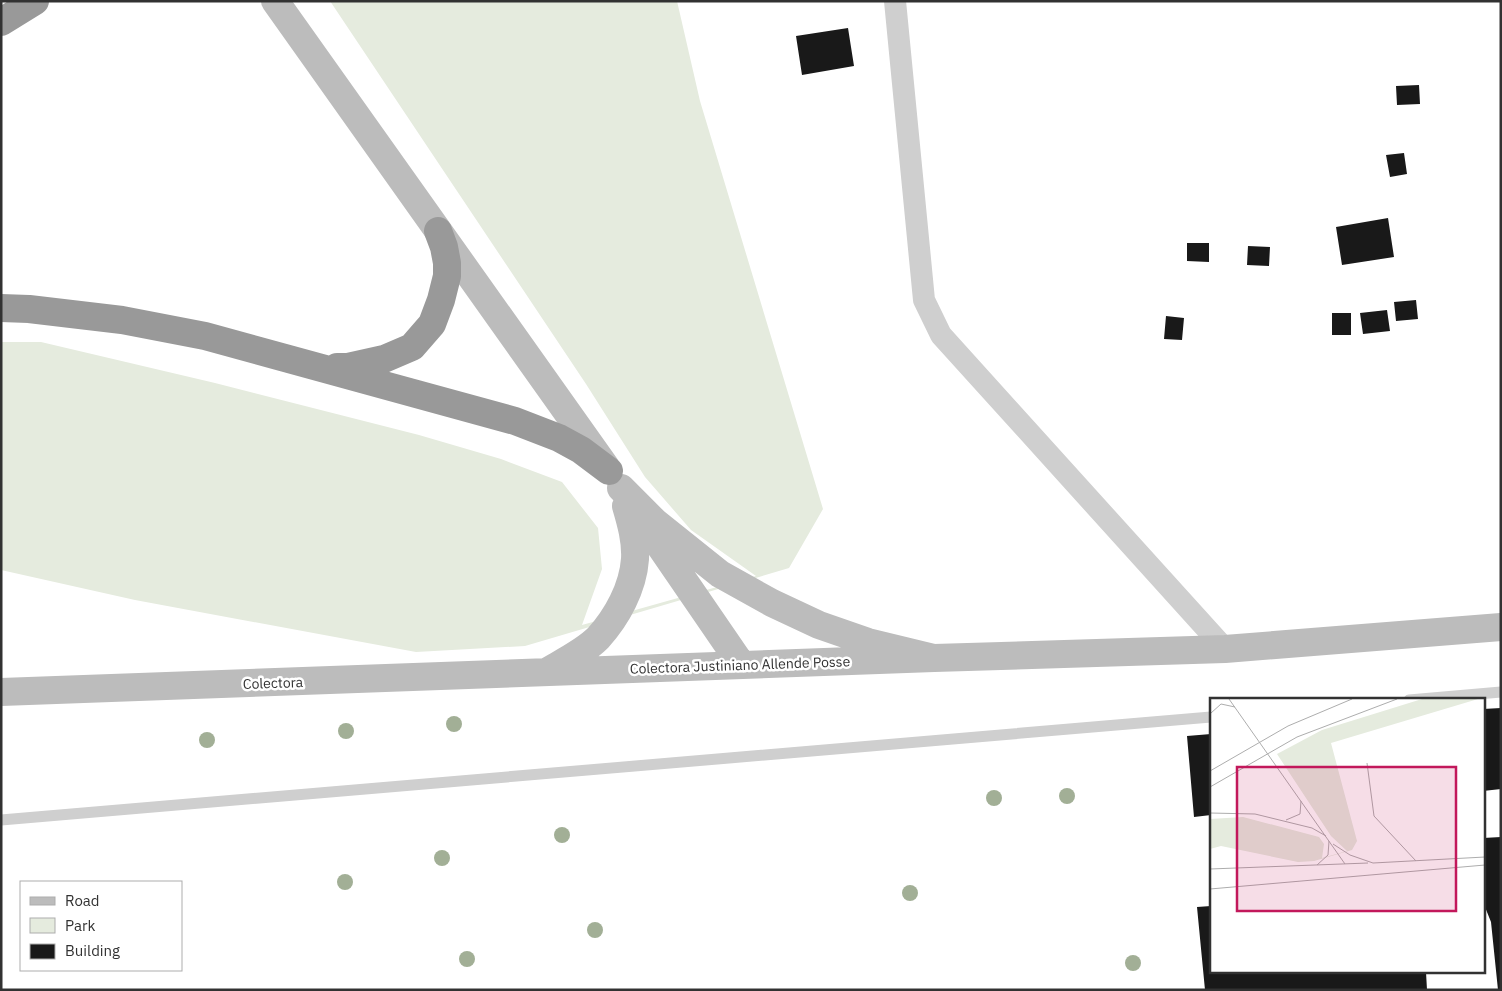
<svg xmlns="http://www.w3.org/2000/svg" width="1502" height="991" font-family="'IBM Plex Sans',sans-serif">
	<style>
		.green { fill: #e5ebde }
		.building { fill: #191919 }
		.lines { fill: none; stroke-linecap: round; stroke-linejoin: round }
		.service { stroke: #cfcfcf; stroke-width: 11 }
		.minor { stroke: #cfcfcf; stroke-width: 22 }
		.secondary { stroke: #bcbcbc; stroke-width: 28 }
		.motorway { stroke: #999; stroke-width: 28 }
		.tree { fill: #a2af96 }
		.labels { text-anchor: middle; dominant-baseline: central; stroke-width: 5; stroke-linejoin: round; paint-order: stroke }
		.street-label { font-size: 14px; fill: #323232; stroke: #fff }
		.inset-road { fill: none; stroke: #adadad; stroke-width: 1 }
		.view { fill: #c2185b; fill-opacity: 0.15; stroke: #c2185b; stroke-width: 2.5 }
		.inset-edge { fill: none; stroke: #323232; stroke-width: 2.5 }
	</style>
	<rect width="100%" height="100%" fill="#fff"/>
	<path class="green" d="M330,1H677L700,101L823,509L789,568L525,646L416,652L135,600L1,570V342H41L215,383L419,435L501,459L562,482L598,528L602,569L582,625L756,576L691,530L645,477L586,384Z"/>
	<path class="building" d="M848,28L854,66L802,75L796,36Z
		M1419,85L1420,104L1397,105L1396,86Z
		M1404,153L1407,174L1390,177L1386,155Z
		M1388,218L1394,257L1342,265L1336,227Z
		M1187,243H1209V262L1187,261Z
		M1248,246L1270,247L1269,266L1247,265Z
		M1416,300L1418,319L1396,321L1394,302Z
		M1387,310L1390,331L1363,334L1360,313Z
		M1332,313H1351V335H1332Z
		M1166,316L1184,318L1182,340L1164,339Z
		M1501,708V789L1483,791V709Z
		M1211,734V815L1194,817L1187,736Z
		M1501,837V990H1498L1491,922L1483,902V838Z
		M1211,906V972H1426L1427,990H1205L1197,907Z"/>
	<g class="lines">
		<path class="service" d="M1409,700L1501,692
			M1,820L1211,717"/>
		<path class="minor" d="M895,1L924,300L941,335L1225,649"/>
		<path class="secondary" d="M275,1L606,467
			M621,488L655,522L720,574L772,603L819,625L868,642L934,658L1225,649L1501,627
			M647,527L741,664
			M546,672C563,662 584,652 598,638C617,617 633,588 635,559C636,541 631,523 626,506
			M1,692L934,658"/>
		<path class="motorway" d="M1,22L35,1
			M1,308L29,309L122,320L205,336L515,421L559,438L581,450L609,471
			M337,367H348L384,359L412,347L432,324L441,300L447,276V263L444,247L438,231"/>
	</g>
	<g class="tree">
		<circle cx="454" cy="724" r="8"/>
		<circle cx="346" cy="731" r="8"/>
		<circle cx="207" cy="740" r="8"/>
		<circle cx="1067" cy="796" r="8"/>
		<circle cx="994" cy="798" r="8"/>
		<circle cx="562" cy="835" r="8"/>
		<circle cx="442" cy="858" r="8"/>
		<circle cx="345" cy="882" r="8"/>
		<circle cx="910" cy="893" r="8"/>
		<circle cx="595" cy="930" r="8"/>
		<circle cx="467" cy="959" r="8"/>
		<circle cx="1133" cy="963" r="8"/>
	</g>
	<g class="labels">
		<g class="street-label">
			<text transform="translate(740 665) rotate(-2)">Colectora Justiniano Allende Posse</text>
			<text transform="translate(273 683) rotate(-2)">Colectora</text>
		</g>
	</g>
	<g transform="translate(1210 698)">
		<rect width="275" height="275" fill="#fff"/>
		<path d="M212,1H268L121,45L147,143L142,152L104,163L88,164L11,148L0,151V121L33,119L109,139L114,146L112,160L137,153L121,138L67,56L112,32Z" fill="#e5ebde"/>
		<path class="inset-road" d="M19,1L135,166M1,15L11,6L25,9M157,65L164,118L206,163M0,73L78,28L142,1M0,89L87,39L187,1M0,115L45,116L102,130L116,138M76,122L90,116L91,103M123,146L140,157L163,165L275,159M107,167L118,157L119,143M0,171L158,165M0,191L275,167"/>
		<path class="view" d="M27,69H246V213H27Z"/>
		<rect width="275" height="275" class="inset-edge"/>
	</g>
	<rect width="1502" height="991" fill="none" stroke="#323232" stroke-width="5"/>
	<rect x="20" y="881" width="162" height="90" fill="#ffffff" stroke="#adadad"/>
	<rect x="30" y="897" width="25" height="8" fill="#bcbcbc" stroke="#adadad"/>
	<text x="65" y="906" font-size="15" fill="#323232">Road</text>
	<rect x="30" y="918" width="25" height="15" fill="#e5ebde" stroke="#adadad"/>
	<text x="65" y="931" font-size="15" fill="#323232">Park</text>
	<rect x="30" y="944" width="25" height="15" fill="#191919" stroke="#adadad"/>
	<text x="65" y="956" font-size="15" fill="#323232">Building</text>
</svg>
